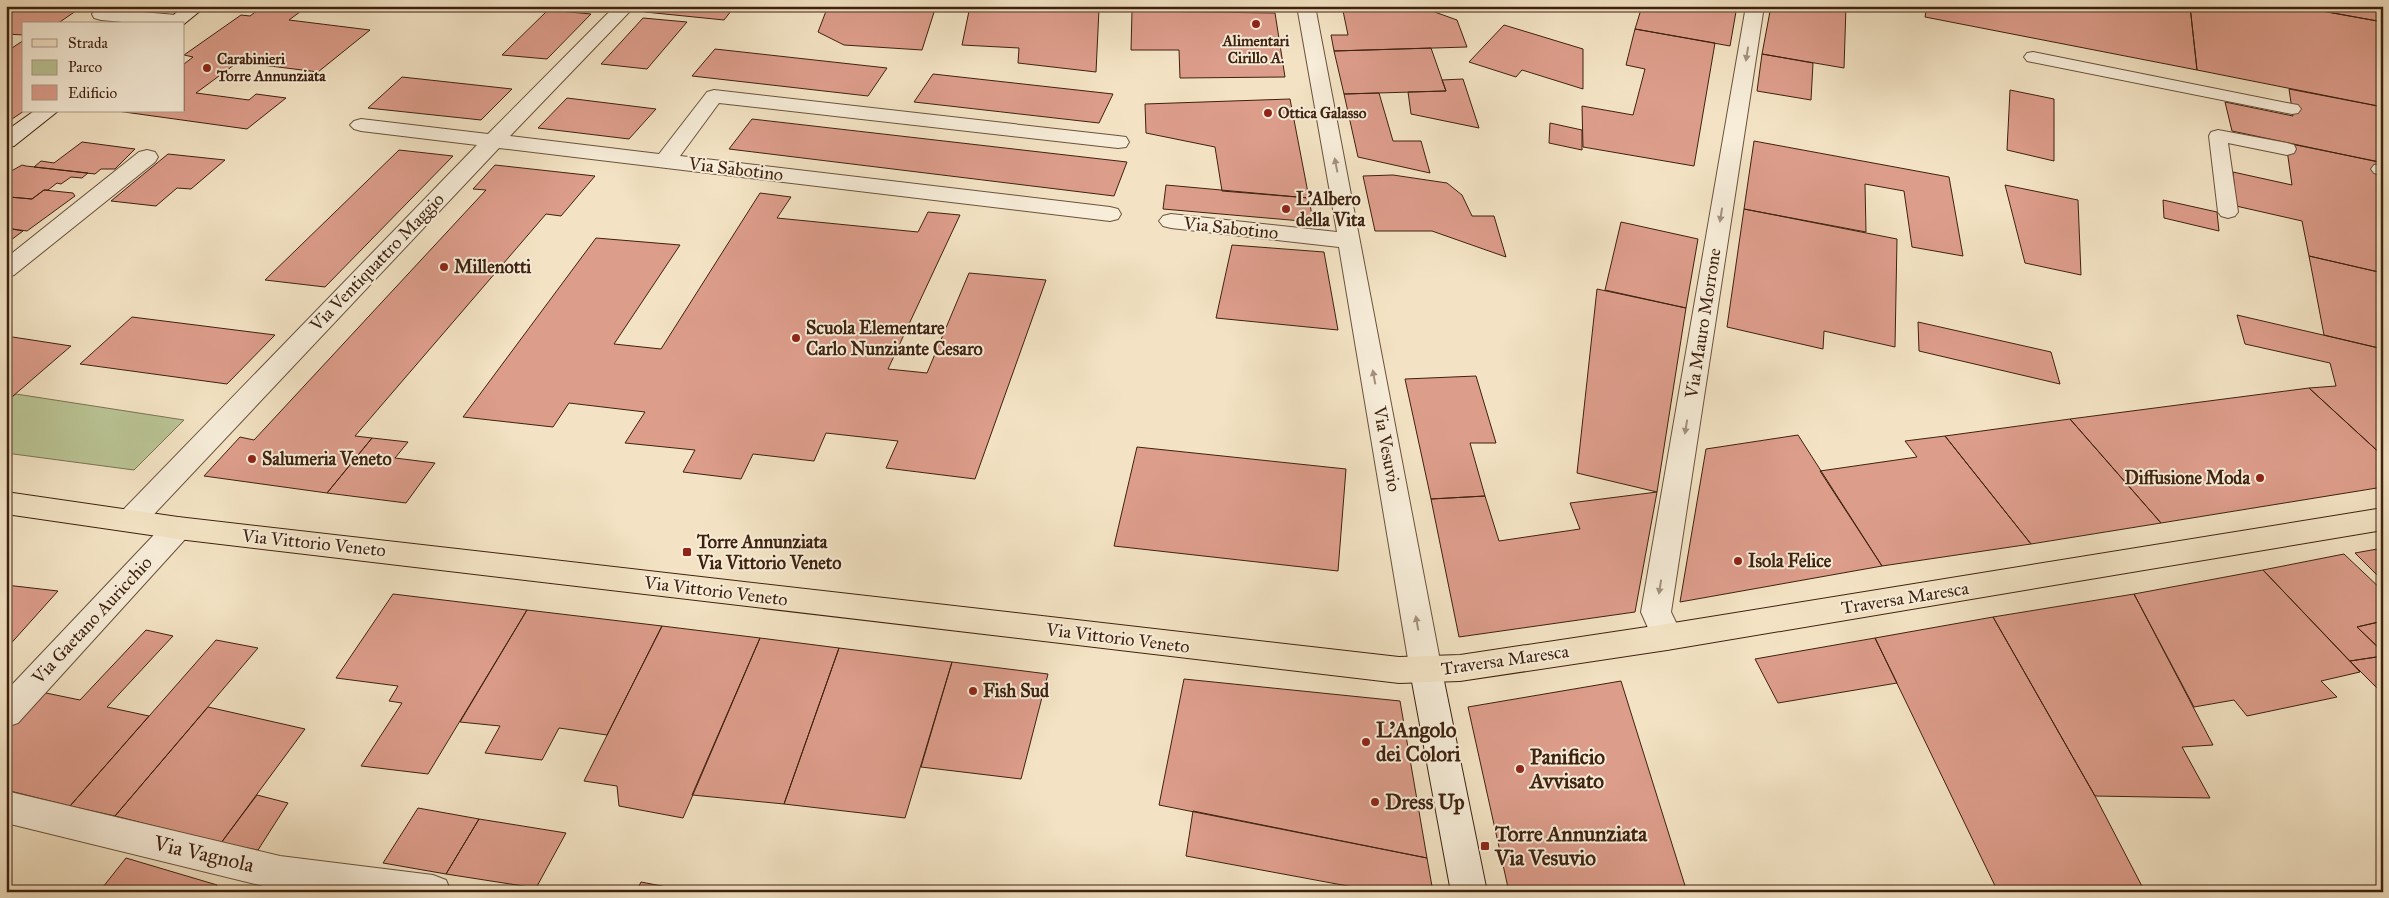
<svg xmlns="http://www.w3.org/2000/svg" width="2389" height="898" font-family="'IM FELL Great Primer',serif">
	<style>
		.green { fill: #bac495; stroke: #7c7252 }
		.building { fill: #dd9d8b; stroke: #3e210f }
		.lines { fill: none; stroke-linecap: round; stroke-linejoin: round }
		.lane-casing { stroke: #6b523c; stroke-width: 2 }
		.street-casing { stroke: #6b523c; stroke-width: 2 }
		.secondary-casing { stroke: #3e210f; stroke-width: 2 }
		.primary-casing { stroke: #3e210f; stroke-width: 2 }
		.lane { fill: #f7edd9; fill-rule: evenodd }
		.street { fill: #f7edd9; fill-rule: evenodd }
		.secondary { fill: #f7edd9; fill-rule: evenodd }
		.primary { fill: #f3e3c4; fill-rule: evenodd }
		.oneway { fill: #a4917e }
		.poi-dot { fill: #8f2418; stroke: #f7edd9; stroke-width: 2 }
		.labels { text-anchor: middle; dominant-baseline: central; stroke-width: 4; stroke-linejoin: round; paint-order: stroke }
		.far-poi-label { font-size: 15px; font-weight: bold; fill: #3e210f; stroke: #f7edd9; text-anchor: start }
		.street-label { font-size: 18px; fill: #3e210f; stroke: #f7edd9 }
		.poi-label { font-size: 18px; font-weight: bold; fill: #3e210f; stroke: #f7edd9; text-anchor: start }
		.near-poi-label { font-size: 21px; font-weight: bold; fill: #3e210f; stroke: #f7edd9; text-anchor: start }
		.near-street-label { font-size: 21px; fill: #3e210f; stroke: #f7edd9 }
	</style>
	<rect width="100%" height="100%" fill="#f3e3c4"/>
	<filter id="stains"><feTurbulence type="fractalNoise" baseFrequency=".004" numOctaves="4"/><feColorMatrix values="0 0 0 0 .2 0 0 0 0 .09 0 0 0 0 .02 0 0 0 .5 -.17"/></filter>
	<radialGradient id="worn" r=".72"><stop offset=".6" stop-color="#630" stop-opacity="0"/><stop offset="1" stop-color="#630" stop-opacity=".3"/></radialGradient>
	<path class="green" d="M16,394L184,420L134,470L6,453V402Z"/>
	<path class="building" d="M6,6H83L57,24H24V35L6,34Z
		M263,6H308L289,20L370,30L318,72L238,62L196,93L249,100L256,94L286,98L247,129L117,111H184V64L193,57L184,55L241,15L250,16Z
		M363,6H398L394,10Z
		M650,6H735L724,20L645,12Z
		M828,6H936L922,50L844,45L818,32Z
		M970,6L1099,9L1096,72L1018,63L1019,48L962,45Z
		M1342,6H1418L1457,20L1467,47L1334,51L1331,35H1348Z
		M1642,6H1737L1730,46L1635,29Z
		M1771,6H1846L1844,68L1762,54Z
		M1927,6H2190L2197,70L1925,17Z
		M2190,6H2294L2383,22V107L2197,70Z
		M2304,6H2383V22L2305,8Z
		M548,10L591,14L547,59L502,55Z
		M1132,11L1275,13L1285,77L1180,78L1179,50H1131Z
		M643,18L687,22L647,69L601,64Z
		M1504,25L1583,49V89L1522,70L1516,77L1469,62Z
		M1635,29L1715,43L1694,166L1583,147L1582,106L1633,115L1645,69L1626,65Z
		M24,40V111L6,123V52Z
		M1431,48L1446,91L1344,94L1334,51Z
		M715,49L887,68L868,96L692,76Z
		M1762,54L1813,63L1811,100L1757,91Z
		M933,74L1113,94L1099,123L914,102Z
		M402,77L512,89L481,120L368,108Z
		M1463,79L1479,128L1411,114L1408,92L1446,91L1442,80Z
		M2289,89L2383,107V163L2232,131L2225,102L2293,116Z
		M2010,90L2054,99V161L2007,150Z
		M1379,93L1393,141H1421L1430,173L1358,157L1344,94Z
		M567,98L656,109L629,139L538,128Z
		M1290,99L1309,198L1222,191L1215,147L1146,133L1145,104Z
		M752,119L1127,162L1114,196L729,149Z
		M1550,123L1582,130V150L1549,143Z
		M1754,141L1949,177L1963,256L1912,247L1904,191L1865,184L1866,232L1744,209Z
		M82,142L135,149L115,169H101L95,174L34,167L41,161L54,163Z
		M2286,143L2380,162L2383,175V273L2309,256L2302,221L2236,206L2233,172L2292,185Z
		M399,150L453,156L325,287L265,280Z
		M168,154L225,160L191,189L177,188L156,206L111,201Z
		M22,165L26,166L88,173L82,178L71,177L61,184L57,183L48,190H44L32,199L9,197L6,198V174Z
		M495,165L595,176L561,216L546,214L355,436L372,438L327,493L204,476L240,437L254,440L486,190L473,189Z
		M1393,175L1447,183L1462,195L1472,216H1494L1506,257L1432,231H1375L1363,176Z
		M1166,185L1309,198L1313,222L1163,209Z
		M2005,185L2078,200L2081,275L2025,263Z
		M44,190L73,193L75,196L27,231L6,228V198L9,197L32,199Z
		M760,193L791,197L777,218L918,232L928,212L960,215L888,369L927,373L969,273L1046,280L975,479L886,468L898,441L826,433L814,461L753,454L741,479L683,472L695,450L625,443L645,412L569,403L553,427L463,417L596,238L680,245L614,344L661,349Z
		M2163,200L2217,212L2219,231L2164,218Z
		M1744,209L1897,239L1895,347L1824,331L1823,349L1727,327Z
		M1621,222L1698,239L1686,308L1605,290Z
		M6,228L23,231L11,240L12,244L6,248Z
		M1232,245L1324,252L1338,330L1216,318Z
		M2309,256L2383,273V349L2324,335Z
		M1597,289L1686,308L1657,492L1577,473Z
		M2237,315L2383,349V456L2309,388L2336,386L2330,363L2245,344Z
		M132,317L275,335L227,384L80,364Z
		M1918,322L2051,352L2060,384L1919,351Z
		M6,336L71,346L6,402Z
		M1476,376L1496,443H1470L1485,496L1431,499L1405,379Z
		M2309,388L2383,456V487L2161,523L2070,419Z
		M2070,419L2161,523L2031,544L1945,436Z
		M1798,435L1882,566L1680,602L1706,449Z
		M1945,436L2031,544L1882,566L1820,471L1917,457L1905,441Z
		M372,438L408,442L395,458L435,463L406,503L327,493Z
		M1137,447L1346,469L1338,571L1114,546Z
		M1657,492L1635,612L1459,637L1431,499L1485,496L1499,541L1580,529L1570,503Z
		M2383,548V581L2355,553Z
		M2344,554L2383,591V621L2357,627L2383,652V656L2350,661L2263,570Z
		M2263,570L2360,672L2321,681L2337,697L2247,716L2234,700L2194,707L2134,594Z
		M6,585L58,591L6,649Z
		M393,594L527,610L428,774L361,766L402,703L389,701L398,686L336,678Z
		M2134,594L2213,745L2182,747L2210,798L2095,796L1993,617Z
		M527,610L662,626L607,735L559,728L542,760L485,753L500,726L460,722Z
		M1993,617L2095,796L2145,892H1998L1875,638Z
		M2383,621V652L2357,627Z
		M662,626L760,638L683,818L619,806L617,786L584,781Z
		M146,630L173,636L107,707L149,716L70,806L6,790V729L41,692L80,700Z
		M760,638L839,648L784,804L692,795Z
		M1875,638L1897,683L1778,703L1755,659Z
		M216,640L258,648L115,816L70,806Z
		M839,648L952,662L905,818L784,804Z
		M2383,656V694L2350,661Z
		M952,662L1048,674L1021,779L921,767Z
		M1184,679L1400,701L1427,858L1159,805Z
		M1621,681L1687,892H1509L1468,707Z
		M208,707L305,729L221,843L115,816Z
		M257,795L288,803L258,850L221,843Z
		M418,808L479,819L446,874L383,863Z
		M1193,811L1427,858L1433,892H1380L1186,856Z
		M479,819L566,833L536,888L446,874Z
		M126,858L217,885L212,892H99Z
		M641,882L693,892H636Z"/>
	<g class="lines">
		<g class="lane-casing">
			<path id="lane" d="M2033,52L2292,104L2298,105L2301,109L2298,113L2292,114L2027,61L2024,57L2027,53Z
				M2218,130L2287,143L2294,145L2296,149L2294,153L2287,155L2228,143L2238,212L2235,216L2228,218L2221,216L2218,212L2209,136L2211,132Z
				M2383,164V176L2374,173L2371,169L2374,165Z"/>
		</g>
		<g class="street-casing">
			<path id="street" d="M99,6H121L119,10L176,15L183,17L186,21L184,24H144L101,20L94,18L92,14Z
				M615,6H635L510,136L659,154L707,92L714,90L1118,136L1126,137L1129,142L1126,147L1118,148L719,103L680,156L1110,207L1118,209L1121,214L1118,219L1110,221L499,148L141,528L131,531L121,528L117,520L121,512L477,145L361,131L354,129L350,125L354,121L361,119L488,134Z
				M1297,6H1315L1442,671L1437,681L1426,684L1415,681L1410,671L1339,247L1171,228L1163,226L1159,221L1163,216L1171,214L1337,232Z
				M1746,6H1764L1671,612L1683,637L1678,646L1667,650L1656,646L1641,612Z
				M147,150L155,152L158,157L155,162L14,275L6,278V258L139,152Z
				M178,517L188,520L193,528L188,536L18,723L6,727V691L168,520Z
				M6,791L280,856L433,875L446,880L451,892L280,890L6,823Z"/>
		</g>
		<g class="secondary-casing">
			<path id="secondary" d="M184,6H206L184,24H163Z
				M34,111H58L14,146L6,147V131Z
				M1426,658L1437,661L1442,671L1487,892H1451L1410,671L1415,661Z"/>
		</g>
		<g class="primary-casing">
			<path id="primary" d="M6,492L178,517L1399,657L1460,655L1667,624L2383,508V530L1667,650L1460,681L1399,683L178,539L6,514Z"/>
		</g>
		<use href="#lane" class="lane"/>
		<use href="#street" class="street"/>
		<use href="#secondary" class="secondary"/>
		<use href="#primary" class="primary"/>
	</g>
	<defs><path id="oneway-solid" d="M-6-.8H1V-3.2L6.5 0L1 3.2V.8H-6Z" transform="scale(1.25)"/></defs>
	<g class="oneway">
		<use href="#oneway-solid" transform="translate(1747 54) rotate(99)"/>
		<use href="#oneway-solid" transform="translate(1336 165) rotate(-101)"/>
		<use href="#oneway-solid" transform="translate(1721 215) rotate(99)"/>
		<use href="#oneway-solid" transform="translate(1374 377) rotate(-100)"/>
		<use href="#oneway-solid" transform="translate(1686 427) rotate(99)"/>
		<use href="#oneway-solid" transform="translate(1660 587) rotate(99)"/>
		<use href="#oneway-solid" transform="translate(1417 623) rotate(-100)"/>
	</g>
	<g class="poi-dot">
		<circle cx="1256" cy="24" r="5"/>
		<circle cx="207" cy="68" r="5"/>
		<circle cx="1268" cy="113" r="5"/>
		<circle cx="1286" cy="209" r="5"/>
		<circle cx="444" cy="267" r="5"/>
		<circle cx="796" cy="338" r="5"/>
		<circle cx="252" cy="459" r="5"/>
		<circle cx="2260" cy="478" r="5"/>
		<rect x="682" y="547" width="10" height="10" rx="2.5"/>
		<circle cx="1738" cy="561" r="5"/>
		<circle cx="973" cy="691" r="5"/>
		<circle cx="1366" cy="742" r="5"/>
		<circle cx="1520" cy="769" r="5"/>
		<circle cx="1375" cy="802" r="5"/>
		<rect x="1480" y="841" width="10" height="10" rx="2.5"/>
	</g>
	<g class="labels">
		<g class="far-poi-label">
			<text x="1256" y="41" text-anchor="middle">Alimentari<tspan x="1256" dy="17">Cirillo A.</tspan></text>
			<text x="217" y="59">Carabinieri<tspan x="217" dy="17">Torre Annunziata</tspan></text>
			<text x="1278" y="113">Ottica Galasso</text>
		</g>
		<g class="street-label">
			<text transform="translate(736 169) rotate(7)">Via Sabotino</text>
			<text transform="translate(1231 228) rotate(6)">Via Sabotino</text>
			<text transform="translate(377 262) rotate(-46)">Via Ventiquattro Maggio</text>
			<text transform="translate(1703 323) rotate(-81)">Via Mauro Morrone</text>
			<text transform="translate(1387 449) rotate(80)">Via Vesuvio</text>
			<text transform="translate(314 543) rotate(6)">Via Vittorio Veneto</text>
			<text transform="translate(716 591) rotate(7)">Via Vittorio Veneto</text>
			<text transform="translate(1905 598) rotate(-9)">Traversa Maresca</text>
			<text transform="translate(92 620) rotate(-47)">Via Gaetano Auricchio</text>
			<text transform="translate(1118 638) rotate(7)">Via Vittorio Veneto</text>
			<text transform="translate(1505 660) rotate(-8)">Traversa Maresca</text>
		</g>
		<g class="poi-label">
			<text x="1296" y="199">L'Albero<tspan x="1296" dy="21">della Vita</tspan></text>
			<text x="454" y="267">Millenotti</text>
			<text x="806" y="328">Scuola Elementare<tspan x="806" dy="21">Carlo Nunziante Cesaro</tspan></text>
			<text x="262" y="459">Salumeria Veneto</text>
			<text x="2250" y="478" text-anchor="end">Diffusione Moda</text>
			<text x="697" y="542">Torre Annunziata<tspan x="697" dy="21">Via Vittorio Veneto</tspan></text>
			<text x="1748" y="561">Isola Felice</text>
			<text x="983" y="691">Fish Sud</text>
		</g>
		<g class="near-poi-label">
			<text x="1376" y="730">L'Angolo<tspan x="1376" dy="24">dei Colori</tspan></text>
			<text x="1530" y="757">Panificio<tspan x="1530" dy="24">Avvisato</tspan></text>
			<text x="1385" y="802">Dress Up</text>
			<text x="1495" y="834">Torre Annunziata<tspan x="1495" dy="24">Via Vesuvio</tspan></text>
		</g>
		<g class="near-street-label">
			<text transform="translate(204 854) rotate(13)">Via Vagnola</text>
		</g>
	</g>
	<rect width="2389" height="898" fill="none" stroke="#f3e3c4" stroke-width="25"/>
	<rect x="8" y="8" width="2374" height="883" fill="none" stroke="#3e210f" stroke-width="2.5"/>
	<rect x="12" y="12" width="2364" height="873" fill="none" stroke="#3e210f"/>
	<rect x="22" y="22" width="162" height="90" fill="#f7edd9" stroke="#ad9b88"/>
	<rect x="32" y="39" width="25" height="8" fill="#f3e3c4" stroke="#ad9b88"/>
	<text x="68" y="48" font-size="15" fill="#3e210f">Strada</text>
	<rect x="32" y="60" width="25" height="15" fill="#bac495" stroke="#ad9b88"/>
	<text x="68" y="72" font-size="15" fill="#3e210f">Parco</text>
	<rect x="32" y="85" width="25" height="15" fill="#dd9d8b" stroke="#ad9b88"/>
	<text x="68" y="98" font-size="15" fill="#3e210f">Edificio</text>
	<rect width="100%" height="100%" filter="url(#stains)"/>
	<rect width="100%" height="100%" fill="url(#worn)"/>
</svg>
